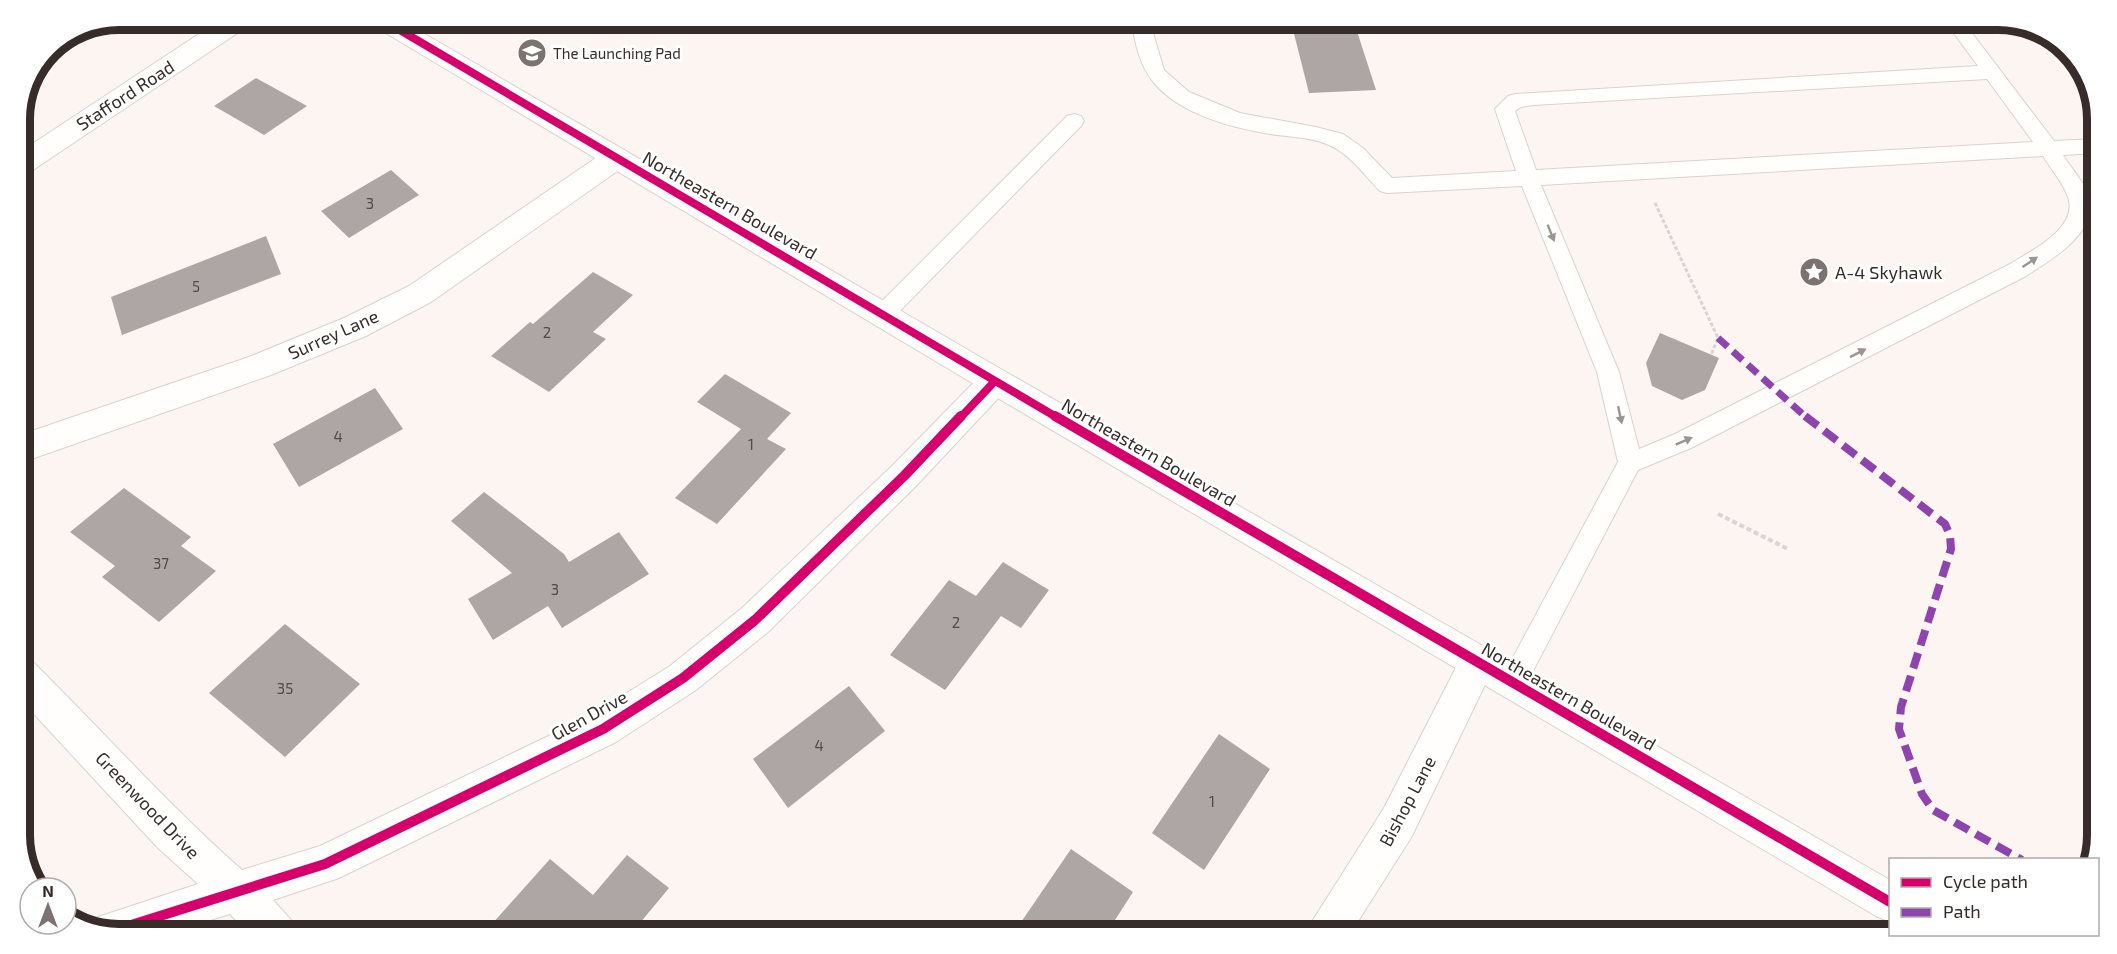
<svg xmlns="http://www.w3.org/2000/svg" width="2117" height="954" font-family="'Exo 2',sans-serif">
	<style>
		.building { fill: #aea6a5 }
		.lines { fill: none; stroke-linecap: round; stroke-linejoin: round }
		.service-casing { stroke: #dad2ce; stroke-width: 2 }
		.minor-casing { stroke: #dad2ce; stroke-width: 2 }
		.tertiary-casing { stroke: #dad2ce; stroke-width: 2 }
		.path-far1 { stroke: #d9d5d5; stroke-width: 3; stroke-dasharray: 4 2; stroke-linecap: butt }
		.path { stroke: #d9d5d5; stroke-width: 4; stroke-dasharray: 5 3; stroke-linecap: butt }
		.service { fill: #fffefd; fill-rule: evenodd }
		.minor { fill: #fffefd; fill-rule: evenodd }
		.tertiary { fill: #fffefd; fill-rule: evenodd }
		.quiet-far1 { stroke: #8e44ad; stroke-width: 7; stroke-dasharray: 13 7; stroke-linecap: butt }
		.quiet { stroke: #8e44ad; stroke-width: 8; stroke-dasharray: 16 8; stroke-linecap: butt }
		.cycleway-far1-casing { stroke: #fff; stroke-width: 10 }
		.cycleway-casing { stroke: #fff; stroke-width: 14 }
		.cycleway-far1 { stroke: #d6006c; stroke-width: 8 }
		.cycleway { stroke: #d6006c; stroke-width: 10 }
		.oneway { fill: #9b9592 }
		.labels { text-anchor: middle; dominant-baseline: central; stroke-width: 6; stroke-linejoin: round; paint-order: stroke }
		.far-poi-label { font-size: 15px; fill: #372c28; stroke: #fff; text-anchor: start }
		.number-label { font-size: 15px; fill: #554a47 }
		.street-label { font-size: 18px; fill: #372c28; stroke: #fff }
		.poi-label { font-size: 18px; fill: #372c28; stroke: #fff; text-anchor: start }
		.rim { fill: none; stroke: #372c28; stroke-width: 8 }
	</style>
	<rect width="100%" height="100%" fill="#fcf5f2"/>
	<path class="building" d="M1291,22H1354L1376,90L1309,93Z
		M256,78L307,106L264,135L214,106Z
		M391,170L419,195L349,238L321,211Z
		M266,236L281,274L122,335L111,297Z
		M593,272L633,295L593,332L606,339L549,392L491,356L530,322L533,324Z
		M1660,333L1719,358L1705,390L1682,400L1652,386L1646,363Z
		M725,374L791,413L767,439L786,449L717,524L675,498L741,429L697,402Z
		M375,388L403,429L299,487L273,444Z
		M124,488L191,537L181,546L216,571L159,622L102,577L115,566L70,532Z
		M484,492L564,554L569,562L619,532L649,574L562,628L548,606L493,640L468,599L512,573L451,521Z
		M1003,562L1049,590L1021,628L1001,616L945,690L890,655L949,580L976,596Z
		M285,624L360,684L285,757L209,693Z
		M849,686L885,731L788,808L753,759Z
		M1219,734L1270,769L1204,870L1152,833Z
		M1071,849L1133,892L1106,934H1013Z
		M627,855L669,888L635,929L641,934H483L550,859L593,895Z"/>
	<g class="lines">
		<g class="service-casing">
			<path id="service" d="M1944,20H1962L2054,141L2097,139V153L2063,155C2071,168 2086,184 2089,198C2097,235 2050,260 2026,276L1691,448L1638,470L1522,692L1513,696L1504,692L1500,683L1504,674L1618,462L1597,372L1522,186L1387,193L1380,191C1364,175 1350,154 1329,145C1311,137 1290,137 1270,134C1232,128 1180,114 1154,83C1140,66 1135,44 1132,23H1150L1164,70L1189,92L1240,113L1316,127L1343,134L1363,148L1392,178L1516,171L1495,109L1508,96L1515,94L1978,66ZM1987,79L2033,142L1536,170L1515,111L1521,107L1533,105ZM2043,156C2051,169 2063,183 2068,197C2079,228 2031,251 2010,264L1675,434L1639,449L1619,372L1541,185Z
				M1074,114L1081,116L1084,121L1081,126L891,320L883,323L875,320L872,314L875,308L1067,116Z"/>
		</g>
		<g class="minor-casing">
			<path id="minor" d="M211,26H242L239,32L30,172L20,175V152Z
				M616,148L626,151L630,158L626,165L431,302L366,336L271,375L20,463V435L249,357L344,318L409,286L606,151Z
				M995,368L1006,372L1011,381L1006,390L916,486L768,632L696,690L616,742L339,878L273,900L291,920L297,934H249L230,914L165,934H119L90,929L95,918L198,884L158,848L20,699V657L33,662C103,731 168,805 242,870L320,846L590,716L670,666L742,608L892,466L984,372Z
				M1478,645L1491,650L1496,662L1412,836L1350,934H1307L1313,920L1384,808L1465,650Z"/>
		</g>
		<g class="tertiary-casing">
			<path id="tertiary" d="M380,26H411L1006,372L1890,880V922L1876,916L984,390L384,32Z"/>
		</g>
		<path class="path-far1" d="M1655,203L1718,338L1711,355"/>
		<path class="path" d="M1718,514L1788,549"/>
		<use href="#service" class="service"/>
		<use href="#minor" class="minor"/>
		<use href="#tertiary" class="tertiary"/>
		<path class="quiet-far1" d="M1718,338L1807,418"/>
		<path class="quiet" d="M1805,416L1945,524L1950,535L1951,549L1901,707L1899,729L1922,794L1933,810L2022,860"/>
		<g class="cycleway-far1-casing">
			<path id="cycleway-far1" d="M393,26L1058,418
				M960,418L995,381"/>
		</g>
		<g class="cycleway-casing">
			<path id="cycleway" d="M1055,416L1890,902
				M109,932L325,864L603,729L683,678L755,620L904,476L961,416"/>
		</g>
		<use href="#cycleway-far1" class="cycleway-far1"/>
		<use href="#cycleway" class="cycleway"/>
	</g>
	<defs><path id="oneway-solid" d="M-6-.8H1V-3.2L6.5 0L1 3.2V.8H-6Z" transform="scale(1.5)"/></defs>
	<g class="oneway">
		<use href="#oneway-solid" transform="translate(1551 233) rotate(68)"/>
		<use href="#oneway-solid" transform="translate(2030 262) rotate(-34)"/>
		<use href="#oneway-solid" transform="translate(1858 353) rotate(-27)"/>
		<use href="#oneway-solid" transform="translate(1620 415) rotate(78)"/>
		<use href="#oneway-solid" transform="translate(1684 441) rotate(-24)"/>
	</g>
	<defs>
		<g id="school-disc" transform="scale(1.5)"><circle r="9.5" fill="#7c726f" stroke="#fff"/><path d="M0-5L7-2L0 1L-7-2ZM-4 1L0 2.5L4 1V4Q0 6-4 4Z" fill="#fff"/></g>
		<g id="sight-disc" transform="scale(1.5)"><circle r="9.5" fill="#7c726f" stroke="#fff"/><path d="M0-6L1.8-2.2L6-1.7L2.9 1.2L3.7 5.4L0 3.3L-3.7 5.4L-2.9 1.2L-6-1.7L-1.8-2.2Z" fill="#fff"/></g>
	</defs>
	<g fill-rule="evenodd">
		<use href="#school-disc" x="532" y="53"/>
		<use href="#sight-disc" x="1814" y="272"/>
	</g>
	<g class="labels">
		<g class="far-poi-label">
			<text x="553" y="53">The Launching Pad</text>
		</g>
		<g class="number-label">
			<text x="370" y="203">3</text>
			<text x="196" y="286">5</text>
			<text x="547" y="332">2</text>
			<text x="338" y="436">4</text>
			<text x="751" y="444">1</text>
			<text x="161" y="563">37</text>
			<text x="555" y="589">3</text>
			<text x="956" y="622">2</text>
			<text x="285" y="688">35</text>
			<text x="819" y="745">4</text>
			<text x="1212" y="801">1</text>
		</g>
		<g class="street-label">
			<text transform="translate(125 95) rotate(-33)">Stafford Road</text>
			<text transform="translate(730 205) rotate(30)">Northeastern Boulevard</text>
			<text transform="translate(333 334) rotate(-24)">Surrey Lane</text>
			<text transform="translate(1149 452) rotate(30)">Northeastern Boulevard</text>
			<text transform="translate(1569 696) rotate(30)">Northeastern Boulevard</text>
			<text transform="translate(589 715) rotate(-29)">Glen Drive</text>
			<text transform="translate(1407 801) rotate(-62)">Bishop Lane</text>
			<text transform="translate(148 805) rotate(46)">Greenwood Drive</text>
		</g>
		<g class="poi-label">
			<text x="1835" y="272">A-4 Skyhawk</text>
		</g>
	</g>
	<path d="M0 0H2117V954H0ZM119 30H1998A89 89 0 0 1 2087 119V835A89 89 0 0 1 1998 924H119A89 89 0 0 1 30 835V119A89 89 0 0 1 119 30Z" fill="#fff" fill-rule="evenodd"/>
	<path class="rim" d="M119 30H1998A89 89 0 0 1 2087 119V835A89 89 0 0 1 1998 924H119A89 89 0 0 1 30 835V119A89 89 0 0 1 119 30Z"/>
	<rect x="1889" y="858" width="210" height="78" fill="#ffffff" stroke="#afaba9" stroke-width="1.5"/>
	<rect x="1901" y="878" width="30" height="9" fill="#d6006c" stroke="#afaba9" stroke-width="1.5"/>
	<text x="1943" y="888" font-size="18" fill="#372c28">Cycle path</text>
	<rect x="1901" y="908" width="30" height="9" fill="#8e44ad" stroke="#afaba9" stroke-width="1.5"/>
	<text x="1943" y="918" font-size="18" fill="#372c28">Path</text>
	<g transform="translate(48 906)"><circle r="28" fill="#ffffff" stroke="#afaba9" stroke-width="1.5"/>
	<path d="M0-4.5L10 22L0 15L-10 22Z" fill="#7c726f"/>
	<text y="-9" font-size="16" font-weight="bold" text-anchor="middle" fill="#372c28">N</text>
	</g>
</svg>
